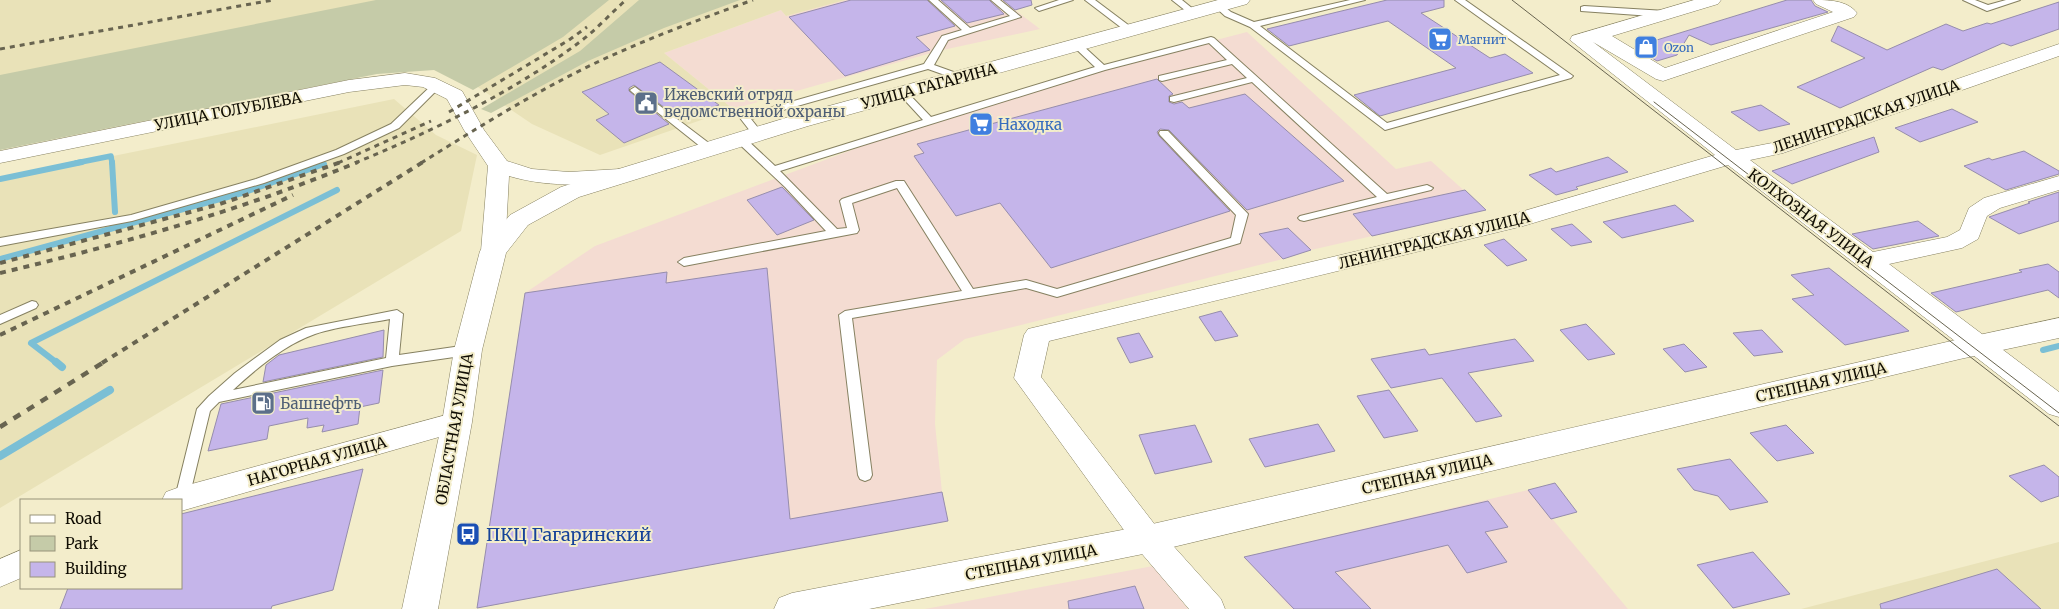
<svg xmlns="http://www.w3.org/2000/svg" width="2059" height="609" font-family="Merriweather,serif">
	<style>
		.commercial { fill: #f4dcd2 }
		.built { fill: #e9e2b8 }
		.green { fill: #c5cba8 }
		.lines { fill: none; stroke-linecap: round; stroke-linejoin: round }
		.stream-far2 { stroke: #7bbfd5; stroke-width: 5.5 }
		.stream-far1 { stroke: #7bbfd5; stroke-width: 6 }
		.stream { stroke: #7bbfd5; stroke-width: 8 }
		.building { fill: #c5b5ea; stroke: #968dac }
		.lane-casing { stroke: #868161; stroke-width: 2 }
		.street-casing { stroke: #868161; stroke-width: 1 }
		.secondary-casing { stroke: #868161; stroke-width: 1 }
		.lane { fill: #fff; fill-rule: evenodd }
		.street { fill: #fff; fill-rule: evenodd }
		.secondary { fill: #fff; fill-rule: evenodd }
		.tram { stroke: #686450; stroke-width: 1 }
		.rail-far2 { stroke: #686450; stroke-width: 3; stroke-dasharray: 5 5; stroke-linecap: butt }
		.rail-far1 { stroke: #686450; stroke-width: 4; stroke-dasharray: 6 6; stroke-linecap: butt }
		.rail { stroke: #686450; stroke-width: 4.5; stroke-dasharray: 8 8; stroke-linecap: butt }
		.labels { text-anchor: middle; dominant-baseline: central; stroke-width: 4; stroke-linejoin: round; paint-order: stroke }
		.far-shop-label { font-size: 12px; fill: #366cbe; stroke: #f3edcb; text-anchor: start }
		.street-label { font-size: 15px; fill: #100d03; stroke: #f3edcb }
		.service-label { font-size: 15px; fill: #4e5e75; stroke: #f3edcb; text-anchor: start }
		.shop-label { font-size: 15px; fill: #366cbe; stroke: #f3edcb; text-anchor: start }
		.near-transit-label { font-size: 18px; fill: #164399; stroke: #f3edcb; text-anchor: start }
	</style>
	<rect width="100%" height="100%" fill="#f3edcb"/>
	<path class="commercial" d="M845,0H1002L1040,29L938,51L733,109L664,53L781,10L786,16Z
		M1247,32L1396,169L1431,161L1486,210L1311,250L1283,259L965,339L937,360L935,424L942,492L948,521L477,608L525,293L595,246L988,99Z
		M1528,490L1628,609H1292L1244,557Z
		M1153,566L1188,609H925Z"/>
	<path class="built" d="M0,0H845L786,16L781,10L664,53L733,109L600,155L532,124L466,79L440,66L379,70L0,145Z
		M394,99L436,135L477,155L461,231L0,508V179Z
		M2059,542V609H1801Z"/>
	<path class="green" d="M376,0H609L563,37L473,90L434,70L377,74L0,150V75Z
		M639,0H740L664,28L588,61L491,113L481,109L580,51Z"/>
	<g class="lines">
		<path class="stream-far2" d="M76,163L111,156L112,163"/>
		<path class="stream-far1" d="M112,162L115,212
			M0,179L82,162
			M0,259L242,193L324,164
			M2043,350L2059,346
			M57,363L31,343L337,190"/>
		<path class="stream" d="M56,362L62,367
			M0,456L110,390"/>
	</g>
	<path class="building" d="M851,0H927L955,26L916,37L930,50L845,76L789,17Z
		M941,0H989L1004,14L967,23Z
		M1003,0H1031L1032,5L1015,10Z
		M1387,0H1444V7L1421,13L1490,58L1505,54L1533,73L1380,116L1354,95L1456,68L1388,21L1289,46L1267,29Z
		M1787,0H1811L1815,6L1828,12L1711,45L1689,35L1677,55L1657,61L1634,47Z
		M2059,2V29L2011,46L2003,43L1942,70L1933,67L1840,108L1797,87L1865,58L1831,41L1838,26L1887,50L1946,24L1963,31L1987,23L1991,24Z
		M660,62L719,105L680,119L634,85L629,88V91L669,124L624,143L596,120L609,114L582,92Z
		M1157,79L1173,94L1169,96V102L1174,104L1182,102L1189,108L1245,94L1344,181L1247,210L1169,130L1160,129L1157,132L1159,136L1230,211L1051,268L1000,203L956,216L914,156L924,153L917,144Z
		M1761,105L1790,124L1759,131L1731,112Z
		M1952,109L1978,122L1920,142L1895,128Z
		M1874,137L1879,152L1792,184L1772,171Z
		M2024,151L2059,171V174L2006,190L1964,166L1989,158L1992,160Z
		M1608,157L1628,172L1576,187L1578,189L1556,195L1529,175L1551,168L1556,172Z
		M782,187L814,220L777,235L747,200Z
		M1465,190L1486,210L1372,236L1353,214Z
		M2059,192V221L2019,234L1989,217L2030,203L2028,202Z
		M1675,205L1694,221L1622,238L1603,222Z
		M1918,221L1939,236L1873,249L1852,234Z
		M1572,224L1592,242L1571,246L1551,229Z
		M1288,228L1311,250L1283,259L1259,234Z
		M1504,239L1527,260L1507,266L1484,245Z
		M2048,264L2059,272V298L2048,290L1956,312L1931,293L2022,272L2019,270Z
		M767,268L790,519L942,492L948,521L477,608L525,293L667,272L666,283Z
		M1829,268L1909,331L1845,345L1792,299L1814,295L1791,275Z
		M1221,311L1238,336L1215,341L1199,317Z
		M1586,324L1615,354L1588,360L1560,330Z
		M384,330L383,357L263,382L266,365L279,355Z
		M1762,330L1783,352L1754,356L1733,333Z
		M1139,333L1153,357L1130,363L1117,338Z
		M1515,339L1534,361L1468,373L1502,416L1476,422L1442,378L1391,388L1371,359L1425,349L1429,355Z
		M1684,344L1707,367L1685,372L1663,349Z
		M383,370L379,403L360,407L358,424L322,432L324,425L307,428L308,418L269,426L267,439L208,451L221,404Z
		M1389,390L1418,431L1384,438L1357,396Z
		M1318,424L1335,451L1265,467L1249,439Z
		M1195,425L1212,462L1155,474L1139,435Z
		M1786,425L1814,453L1777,461L1750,433Z
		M1730,459L1768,502L1730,510L1718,496L1694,490L1677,469Z
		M2044,465L2059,477V496L2041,502L2009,476Z
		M363,469L333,590L272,606L271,609H60L68,588H181V514Z
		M1555,483L1577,512L1551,519L1528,490Z
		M1488,501L1508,527L1485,532L1507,562L1467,573L1448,545L1335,572L1371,609H1294L1244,557Z
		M1753,552L1790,594L1733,608L1697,565Z
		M1997,569L2041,609H1881L1880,604Z
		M1135,586L1144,609H1069L1068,601Z"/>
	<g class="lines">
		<g class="lane-casing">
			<path id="lane" d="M929,0H938L970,28L1010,16L991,0H1000L1021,17L948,40L934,65L962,75V79H956L928,69L751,119L763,134L758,137L754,136L740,118L741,116L924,64L942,36L962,30Z
				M1059,0H1073L1039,11L1035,8Z
				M1085,0H1095L1135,30L1130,33L1127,32Z
				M1172,0H1182L1198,13L1194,16L1191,15Z
				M1350,0H1365L1260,26L1387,123L1560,75L1455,0H1465L1573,76L1571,78L1385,130L1250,27L1225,16L1214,6L1215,4H1221L1231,12L1254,22Z
				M1963,0H1975L1988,5L2006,0H2020L1987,11Z
				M1584,6L1666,11L1670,14L1666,17L1581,11V7Z
				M1211,37L1214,38L1387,194L1427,185L1433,188L1431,190L1304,221L1300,220L1298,218L1300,216L1377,197L1252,82L1174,102L1170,101V97L1247,78L1232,64L1162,81L1159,80V76L1227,60L1209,43L1105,70L780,171L837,229L847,228L840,201L842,199L896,181H904L973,289L1026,280L1057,289L1231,238L1236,215L1160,135L1159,133L1160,131H1168L1248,214L1240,243L1057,297L1026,288L852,318L872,475L870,479L865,481L860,479L858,475L839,315L845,311L962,291L897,188L852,203L859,230L857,233L684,266L678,262L684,258L826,231L785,187L736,141L735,139L736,137H744L775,166L923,120L900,95V91H906L931,117L1095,67L1074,47V43H1080L1104,65Z
				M436,83L441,86L399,128L344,154L264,183L132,221L0,246V238L131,215L256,179L336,150L391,124L433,84Z
				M635,87L714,147L715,149L714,151H706L632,92L630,90Z
				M32,301L36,302L38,305L36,308L0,324V315Z
				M397,310L403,314L399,355L468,345L473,347L475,350L473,353L468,355L392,366L219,402L210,411L189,498L187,502L182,504L181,500H176L175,498L197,409L209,396L235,373L280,340L306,328ZM390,319L386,358L233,390C257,368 284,345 315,334C339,326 365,324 390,319Z"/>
		</g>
		<g class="street-casing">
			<path id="street" d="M1694,0H1721L1718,4L1612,36L1665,68L1833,12L1816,4L1813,0C1828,0 1847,0 1857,13L1854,17L1663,81L1656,79L1593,42L1736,150L1772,143L2059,44V56L1783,153L1750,160L1873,252L1947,237L1960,230L1969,208L1984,198L2059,176V190L2000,208L1987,216L1978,239L1962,248L1889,264L2059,392V417L2049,414L1728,165L1523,226L1049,341L1041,377L1159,530L1221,599L1225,609H1189L1137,548L1014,378L1024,335L1028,329L1510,215L1715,155L1570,40L1572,36Z
				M405,73L435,78L462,91L484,130L507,161L532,169L569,172L620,169L628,171L631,176L628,181L620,183C582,185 546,187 509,176L505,251L501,256L493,259L485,256L481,251L488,166L464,130L447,99L423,87L405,85L349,92L0,163V151L349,80Z
				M457,412L467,415L471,422L467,429L181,511V500H162L166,492L177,488Z
				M21,550V578L0,587V559Z"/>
		</g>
		<g class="secondary-casing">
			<path id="secondary" d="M1218,0H1250L1247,4L808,126L579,197L528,225L506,253L482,350L472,422L438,609H402L442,422L454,350L480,251L510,215L561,187L612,171L792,116Z
				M2059,318V338L1960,359L1148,553L869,609H774L779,598L792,593L1148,525L1960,339Z"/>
		</g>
		<use href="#lane" class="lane"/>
		<use href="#street" class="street"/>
		<use href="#secondary" class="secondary"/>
		<path class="tram" d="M1512,0L2059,426
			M1654,102L2059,413"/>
		<path class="rail-far2" d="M0,49L273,0
			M449,112L569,40L587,27
			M338,163L431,121
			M355,163C431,132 515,91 581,41C597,29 611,13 626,0
			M421,163C474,130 527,97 583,69C638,42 695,21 753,0"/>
		<path class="rail-far1" d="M0,263L220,204L341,162
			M0,273C122,244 242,210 358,162
			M0,335L293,195
			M102,363L423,162"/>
		<path class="rail" d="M0,427L104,362"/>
	</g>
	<defs>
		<g id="supermarket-square" transform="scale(1.25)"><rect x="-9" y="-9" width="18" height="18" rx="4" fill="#3f7fe0" stroke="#f3edcb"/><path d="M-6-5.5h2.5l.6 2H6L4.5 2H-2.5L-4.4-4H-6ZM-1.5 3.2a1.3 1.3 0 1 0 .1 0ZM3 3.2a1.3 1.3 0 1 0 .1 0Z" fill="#fff"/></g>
		<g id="shop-square" transform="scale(1.25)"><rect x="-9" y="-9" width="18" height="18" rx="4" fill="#3f7fe0" stroke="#f3edcb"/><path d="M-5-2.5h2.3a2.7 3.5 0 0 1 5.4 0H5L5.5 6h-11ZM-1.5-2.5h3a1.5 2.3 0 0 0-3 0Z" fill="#fff"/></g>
		<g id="civic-square" transform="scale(1.25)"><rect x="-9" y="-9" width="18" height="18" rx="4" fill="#5c6f8a" stroke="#f3edcb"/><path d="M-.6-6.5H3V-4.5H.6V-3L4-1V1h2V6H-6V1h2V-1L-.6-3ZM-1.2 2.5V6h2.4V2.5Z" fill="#fff"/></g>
		<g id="fuel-square" transform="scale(1.25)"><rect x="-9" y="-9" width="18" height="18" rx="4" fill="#5c6f8a" stroke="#f3edcb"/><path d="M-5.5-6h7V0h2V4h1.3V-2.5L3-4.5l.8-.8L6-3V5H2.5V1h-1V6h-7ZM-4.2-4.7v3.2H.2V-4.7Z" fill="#fff"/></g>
		<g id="bus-square" transform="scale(1.25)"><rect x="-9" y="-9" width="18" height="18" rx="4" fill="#1a4fb4" stroke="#f3edcb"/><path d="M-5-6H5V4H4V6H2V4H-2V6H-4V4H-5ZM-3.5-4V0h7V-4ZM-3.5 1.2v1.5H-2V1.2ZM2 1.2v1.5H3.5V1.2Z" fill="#fff"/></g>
	</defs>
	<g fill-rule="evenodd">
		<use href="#supermarket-square" x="1440" y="39"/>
		<use href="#shop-square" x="1646" y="47"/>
		<use href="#civic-square" x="646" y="103"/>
		<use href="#supermarket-square" x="981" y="124"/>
		<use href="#fuel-square" x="263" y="403"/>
		<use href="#bus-square" x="468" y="534"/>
	</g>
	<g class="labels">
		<g class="far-shop-label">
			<text x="1458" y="39">Магнит</text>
			<text x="1664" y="47">Ozon</text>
		</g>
		<g class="street-label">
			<text transform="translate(929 86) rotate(-15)">УЛИЦА ГАГАРИНА</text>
			<text transform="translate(228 111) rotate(-11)">УЛИЦА ГОЛУБЛЕВА</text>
			<text transform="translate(1866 116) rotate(-19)">ЛЕНИНГРАДСКАЯ УЛИЦА</text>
			<text transform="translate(1811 218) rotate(37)">КОЛХОЗНАЯ УЛИЦА</text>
			<text transform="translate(1434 240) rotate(-14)">ЛЕНИНГРАДСКАЯ УЛИЦА</text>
			<text transform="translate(1821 382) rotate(-13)">СТЕПНАЯ УЛИЦА</text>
			<text transform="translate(454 429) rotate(-80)">ОБЛАСТНАЯ УЛИЦА</text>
			<text transform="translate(317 461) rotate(-16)">НАГОРНАЯ УЛИЦА</text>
			<text transform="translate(1427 474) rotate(-13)">СТЕПНАЯ УЛИЦА</text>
			<text transform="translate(1031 562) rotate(-11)">СТЕПНАЯ УЛИЦА</text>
		</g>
		<g class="service-label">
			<text x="664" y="94">Ижевский отряд<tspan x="664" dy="17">ведомственной охраны</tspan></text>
			<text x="280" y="403">Башнефть</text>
		</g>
		<g class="shop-label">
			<text x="998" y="124">Находка</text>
		</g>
		<g class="near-transit-label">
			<text x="486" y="534">ПКЦ Гагаринский</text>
		</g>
	</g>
	<rect x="20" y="499" width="162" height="90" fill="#f3edcb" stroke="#98937b"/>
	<rect x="30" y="515" width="25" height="8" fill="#ffffff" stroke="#98937b"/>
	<text x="65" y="524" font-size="15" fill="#100d03">Road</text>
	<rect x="30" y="536" width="25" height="15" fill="#c5cba8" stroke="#98937b"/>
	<text x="65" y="549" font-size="15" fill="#100d03">Park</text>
	<rect x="30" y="562" width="25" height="15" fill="#c5b5ea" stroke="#98937b"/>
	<text x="65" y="574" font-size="15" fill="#100d03">Building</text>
</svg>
